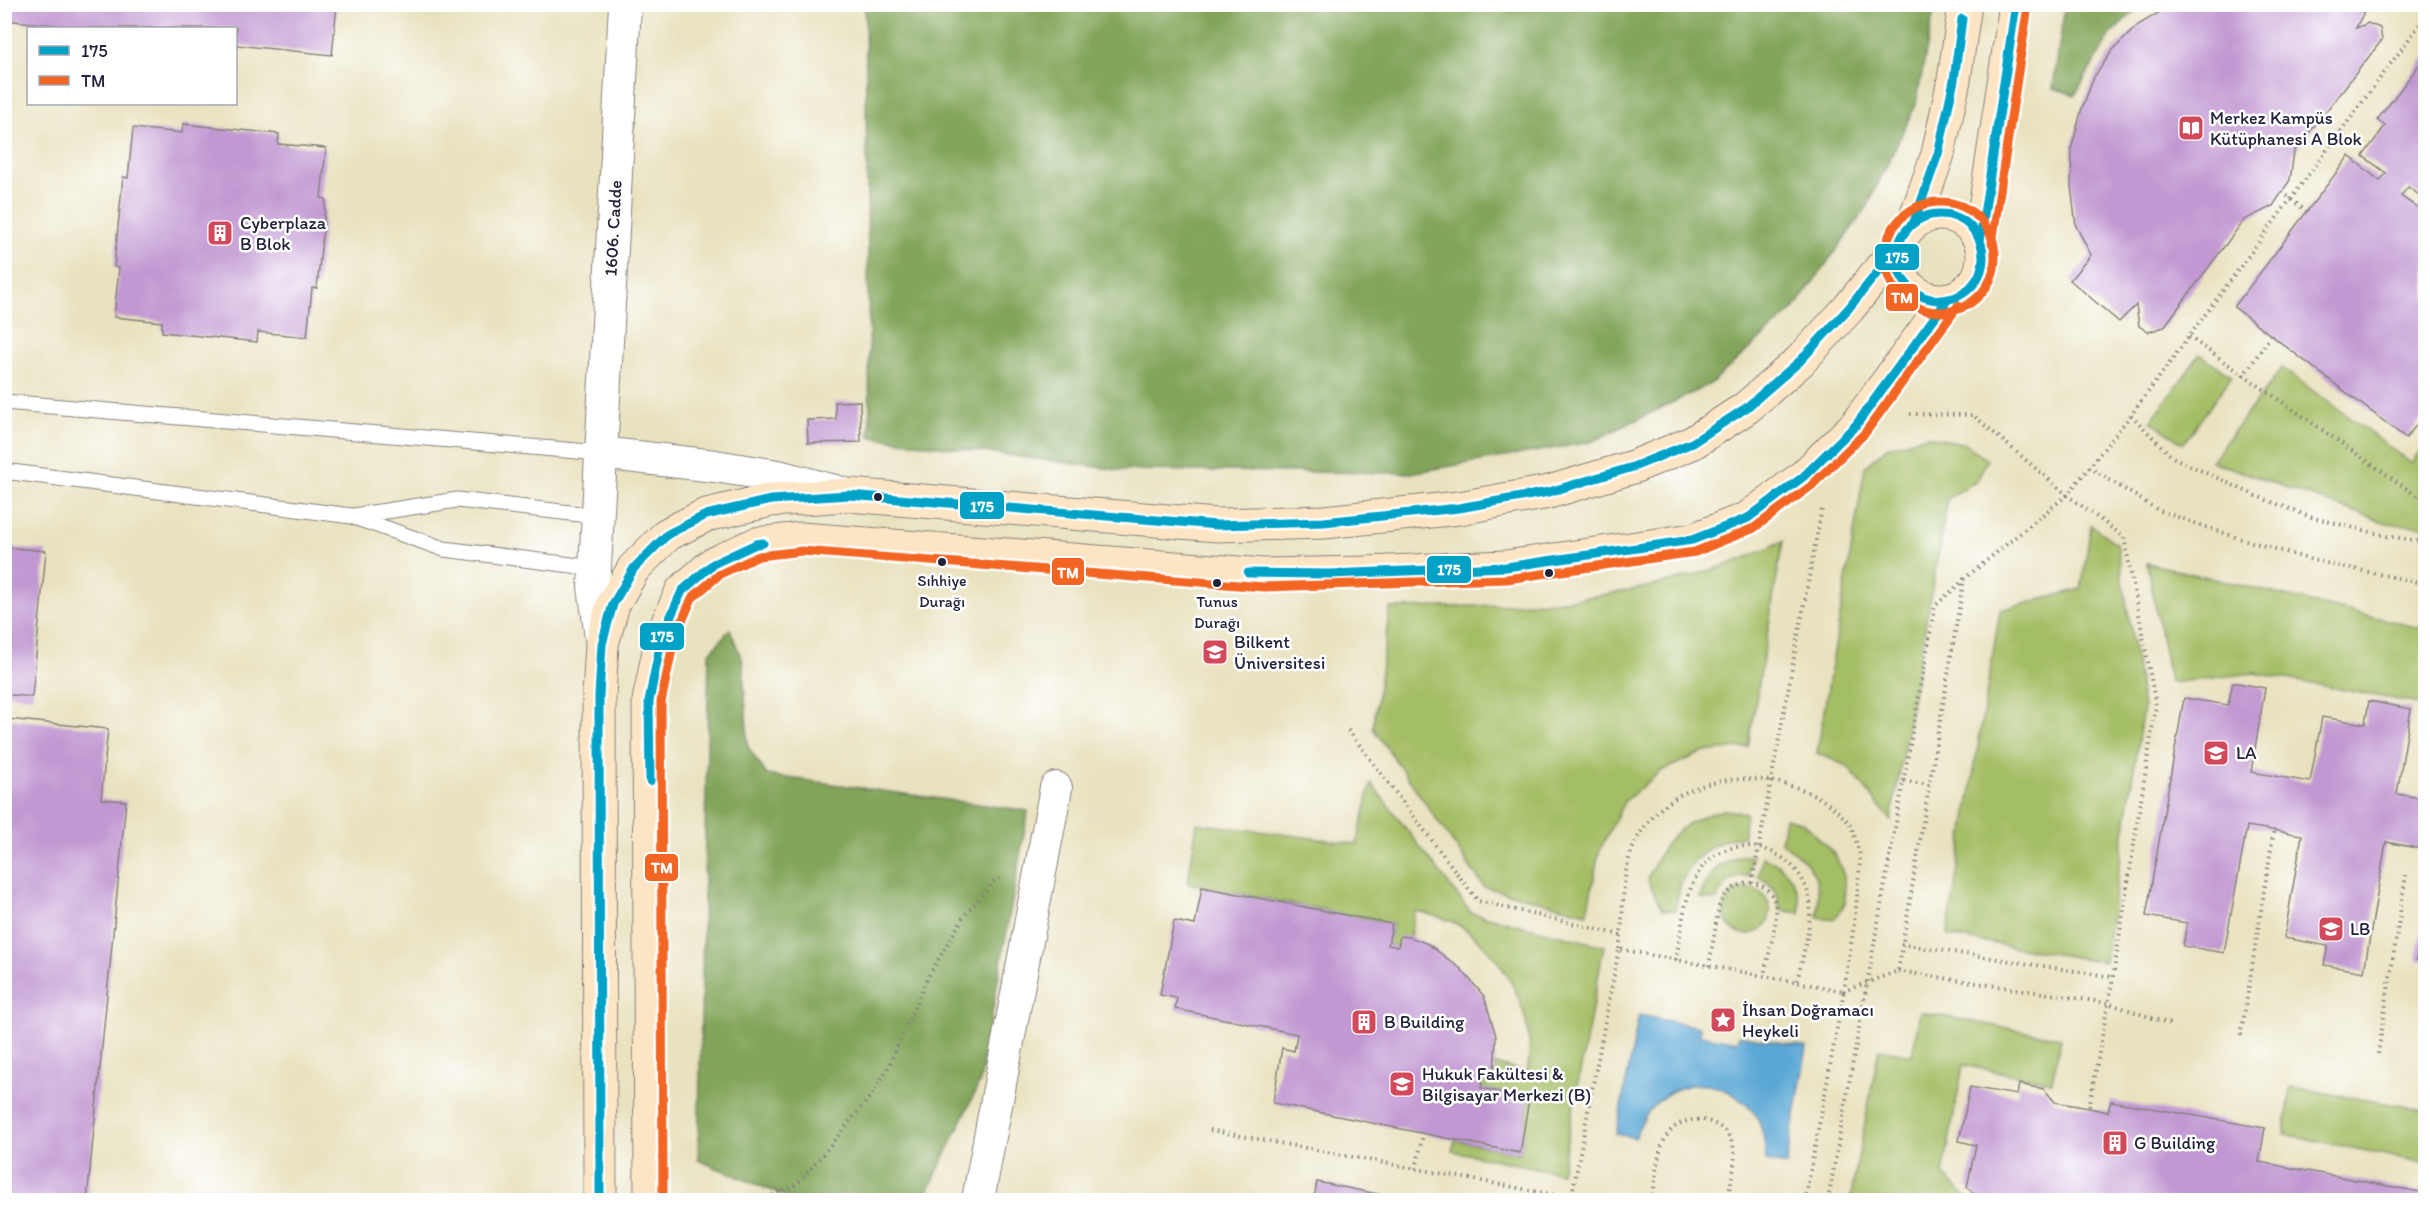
<svg xmlns="http://www.w3.org/2000/svg" width="2430" height="1205" font-family="Itim,sans-serif">
	<style>
		.green { fill: #a4be65; stroke: #637050; stroke-width: 1.5 }
		.forest { fill: #83a55a; stroke: #52644a; stroke-width: 1.5 }
		.water { fill: #5ca8d5; stroke: #3f6588; stroke-width: 1.5 }
		.building { fill: #c198d2 }
		.lines { fill: none; stroke-linecap: round; stroke-linejoin: round }
		.lane-casing { stroke: #86827d; stroke-width: 17 }
		.street-casing { stroke: #86827d; stroke-width: 34 }
		.secondary-casing { stroke: #86827d; stroke-width: 35 }
		.path { stroke: #86827d; stroke-width: 4; stroke-dasharray: 1.5 4.5; stroke-linecap: butt }
		.lane { stroke: #fff; stroke-width: 15 }
		.street { stroke: #fff; stroke-width: 32 }
		.secondary { stroke: #fce5c4; stroke-width: 33 }
		.path-bridge { stroke: #86827d; stroke-width: 4; stroke-dasharray: 1.5 4.5; stroke-linecap: butt }
		.bus-1-casing { stroke: #fff; stroke-width: 14 }
		.bus-2-casing { stroke: #fff; stroke-width: 14 }
		.bus-1 { stroke: #02a2c7; stroke-width: 9 }
		.bus-2 { stroke: #f26522; stroke-width: 9 }
		.bus-dot { fill: #22223b; stroke: #fff; stroke-width: 2 }
		.labels { text-anchor: middle; dominant-baseline: central; stroke-width: 5; stroke-linejoin: round; paint-order: stroke }
		.bus-label { font-size: 16px; fill: #22223b; stroke: #fff }
		.poi-label { font-size: 18px; fill: #22223b; stroke: #fff; text-anchor: start }
		.street-label { font-size: 18px; fill: #22223b; stroke: #fff }
		.line-badge { stroke: #fff; stroke-width: 2 }
		.badge-label { font-size: 16px; text-anchor: middle; font-weight: bold; fill: #fff }
	</style>
	<rect width="100%" height="100%" fill="#fff"/>
	<filter id="ink" filterUnits="userSpaceOnUse"><feTurbulence type="fractalNoise" baseFrequency=".0167" numOctaves="2"/><feDisplacementMap in="SourceGraphic" scale="12" xChannelSelector="R" yChannelSelector="G"/><feConvolveMatrix kernelMatrix="1 2 1 2 8 2 1 2 1" color-interpolation-filters="sRGB"/></filter>
	<filter id="wash" filterUnits="userSpaceOnUse"><feTurbulence type="fractalNoise" baseFrequency=".008" numOctaves="4" result="noise"/><feDisplacementMap in="SourceGraphic" scale="24" xChannelSelector="R" yChannelSelector="G"/><feGaussianBlur stdDeviation="1.35" result="paint"/><feColorMatrix in="noise" values="0 0 0 0 0 0 0 0 0 0 0 0 0 0 0 0 0 1.4 0 .05"/><feComposite in="paint" operator="in"/></filter>
	<g filter="url(#wash)">
		<rect width="100%" height="100%" fill="#e9e2bf"/>
		<path class="green" d="M2200,354L2232,376L2183,444L2151,421Z
			M2282,368L2411,463L2425,445V527L2387,523L2211,461Z
			M1927,436L1966,444L1987,460L1977,481L1948,498L1891,820L1847,766L1817,753L1865,467L1887,447Z
			M2091,525L2117,544L2143,707L2105,962L1947,936L2000,610L2081,589Z
			M1783,541L1748,747L1704,752L1661,771L1624,802L1599,852L1587,913L1484,887L1373,728L1390,608C1503,607 1621,603 1729,564C1747,558 1765,549 1783,541Z
			M2147,563L2425,629V705L2254,673L2170,683Z
			M1371,783L1471,913L1604,946L1561,1173L1452,1151L1455,1140L1520,1153L1529,1099L1481,1088L1483,1073L1493,1075L1494,1064L1527,1072C1539,1017 1503,950 1455,923C1442,917 1428,914 1415,911L1410,937L1398,947L1388,945L1392,924L1188,883L1197,823L1357,844Z
			M1724,810L1746,813L1743,836C1717,838 1691,858 1681,883C1678,892 1677,902 1675,911L1662,909L1647,879C1667,838 1677,821 1724,810Z
			M1785,818L1804,823L1836,856L1844,876L1845,903L1835,919L1817,917C1823,876 1813,865 1781,842Z
			M1739,856H1752L1749,876C1733,875 1722,885 1717,900L1700,898C1708,873 1715,866 1739,856Z
			M1762,857C1788,865 1801,887 1800,913L1780,910C1779,895 1773,883 1758,877Z
			M1724 911a23 23 0 1 1 46 0a23 23 0 1 1-46 0Z
			M1920,1012L2061,1038L2052,1082L1963,1065L1943,1174L1969,1200H1850L1879,1049L1912,1055Z
			M2291,1087L2425,1110V1163L2284,1134Z"/>
		<path class="forest" d="M865,5V4L1935,5L1916,104L1867,207L1793,310L1710,384L1591,442L1411,473L1119,470L870,437Z
			M2065,5H2141L2111,34L2075,95L2053,88Z
			M730,629L743,662L748,747L767,775L1028,811L980,1082L924,1200H794L698,1160L709,654Z"/>
		<path class="water" d="M1639,1015L1700,1027L1699,1035L1737,1042L1739,1035L1807,1047L1786,1165L1766,1161C1765,1145 1764,1131 1756,1116C1752,1108 1744,1103 1737,1097C1695,1068 1649,1093 1635,1138L1616,1134Z"/>
		<g id="blocks">
			<path class="building" d="M2173,4H2368L2356,28L2368,23L2380,28L2382,40L2294,152L2290,180L2273,206L2244,220L2164,327L2148,332L2139,326L2136,305L2119,322L2070,280L2091,255L2076,226L2071,186L2072,146L2082,108L2094,77L2112,51L2138,25Z
				M4,5H337L332,55L236,45V28H83L4,20Z
				M2426,56V200L2408,187L2401,196L2426,214V413L2406,438L2234,307L2349,156L2380,181L2386,173L2363,156L2385,126L2377,120Z
				M183,124L279,134L278,144L326,148L321,198L326,199L317,288H312L307,337L258,332L257,342L162,332V322L114,317L119,268L114,267L123,177L128,178L133,128L182,133Z
				M860,401L861,442L808,443L807,420L836,419L835,402Z
				M4,547L46,551L32,697L4,694Z
				M2233,682L2265,688L2251,772L2310,782L2322,717L2365,724L2369,701L2411,709L2397,794L2426,799V850L2386,842L2364,972L2324,965L2328,946L2284,938L2302,835L2247,826L2224,953L2183,946L2187,923L2146,916L2184,698L2228,705Z
				M7,719L108,729L101,799L126,801L87,1200H4V747Z
				M1202,887L1392,924L1388,945L1398,947L1400,936L1410,937L1428,944L1461,969L1484,996L1496,1036L1494,1075L1483,1073L1481,1088L1529,1099L1520,1153L1273,1103L1282,1048L1294,1051L1297,1034L1175,1009L1177,998L1160,995L1174,921L1195,925Z
				M2424,912H2426V962L2416,960Z
				M2019,1084L2044,1089L2055,1102L2089,1108L2108,1112L2111,1101L2265,1128L2259,1162L2426,1193V1200H1980L1967,1187L1976,1145L1959,1141L1970,1087L2017,1095Z
				M1317,1182L1403,1199V1200H1314Z"/>
		</g>
	</g>
	<g filter="url(#ink)">
		<use href="#blocks" fill-opacity="0" stroke="#86827d" stroke-width="1.5"/>
		<g class="lines">
			<g class="lane-casing">
				<path id="lane" d="M4,402L601,453
					M4,471L351,516L444,549L595,568
					M354,516L457,500L597,516"/>
			</g>
			<g class="street-casing">
				<g id="street">
					<path d="M601,453L715,466L778,476L842,493"/>
					<path id="s1" d="M602,644L594,587L625,4"/>
					<path d="M978,1200L1056,788"/>
				</g>
			</g>
			<g class="secondary-casing">
				<path id="secondary" d="M1897 257a43 43 0 1 1 86 0a43 43 0 1 1-86 0Z
					M1914,222L1938,154L1954,80L1965,4
					M1980,241L2016,4
					M600,1200L599,696L602,644L613,604L634,568L668,534L706,515L771,500L849,495L1217,525L1324,522L1459,508L1549,492L1633,467L1692,443L1746,408L1800,361L1848,309L1898,247
					M651,1200L649,701L662,636L682,591L713,564L756,544L802,539L1264,575L1365,573L1506,567L1692,540L1748,518L1803,477L1856,425L1948,299"/>
			</g>
			<path class="path" d="M2189,337L2417,496L2426,497
				M2243,376L2271,336
				M1910,414L1973,415L2067,495L2124,537L2156,705L2113,977L2089,1108
				M2131,415L2172,457L2256,496L2314,518L2387,536L2426,542
				M2089,467L2158,510L2235,537L2312,560L2426,584
				M2417,496L2426,486
				M1348,730L1478,901L1621,935
				M1904,781L1929,785
				M1752,883L1822,508
				M1901,944L2113,977
				M1619,949C1627,900 1615,861 1651,819C1696,764 1801,767 1847,821C1853,828 1856,842 1859,851C1861,860 1859,873 1858,883C1856,919 1849,955 1844,991L1898,971L1964,579L2067,495L2131,415L2426,16
				M1676,960C1681,933 1683,899 1697,875C1725,826 1796,844 1809,896C1814,918 1802,958 1797,982
				M1709,966L1719,906C1731,877 1770,874 1776,907C1778,922 1767,959 1764,976
				M1898,971L2108,1003L2170,1024
				M2241,1035L2274,830
				M2378,1054L2406,875
				M1210,1130L1582,1200
				M1416,1169L1423,1134
				M731,1200L766,1198L796,1185L821,1157L872,1094L886,1072L927,979L964,916L996,879L1003,877
				M1571,1200L1619,949L1844,991L1805,1200
				M1652,1200C1656,1181 1656,1154 1666,1137C1682,1110 1724,1116 1733,1145C1738,1162 1730,1184 1727,1200
				M1828,1200L1935,606L1964,580"/>
			<use href="#lane" class="lane"/>
			<use href="#street" class="street"/>
			<use href="#secondary" class="secondary"/>
			<path class="path-bridge" d="M2282,192L2307,212"/>
			<g class="bus-1-casing">
				<path id="bus-1" d="M1897 257a43 43 0 1 1 86 0a43 43 0 1 1-86 0Z
					M1914,222L1938,154L1954,80L1962,19
					M1980,241L2016,4
					M1248,573L1330,574L1506,567L1692,540L1748,518L1803,477L1856,425L1948,299
					M650,781L649,701L662,636L682,591L713,564L756,544L763,543
					M600,1200L599,696L602,644L613,604L634,568L668,534L706,515L771,500L849,495L1217,525L1324,522L1459,508L1549,492L1633,467L1692,443L1746,408L1800,361L1848,309L1898,247"/>
			</g>
			<g class="bus-2-casing">
				<path id="bus-2" d="M1885 257a55 55 0 1 1 110 0a55 55 0 1 1-110 0Z
					M1992,243L2028,6
					M663,1200L661,702L674,640L692,598L720,574L759,556L802,551L1264,587L1507,579L1695,552L1754,528L1811,486L1865,433L1958,306"/>
			</g>
			<use href="#bus-1" class="bus-1"/>
			<use href="#bus-2" class="bus-2"/>
		</g>
	</g>
	<defs>
		<g id="library-square" transform="scale(1.35)"><rect x="-9" y="-9" width="18" height="18" rx="4" fill="#d1495b" stroke="#fff"/><path d="M-6-4Q-3-5.5-.7-3.5V5Q-3 3-6 4ZM6-4Q3-5.5 .7-3.5V5Q3 3 6 4Z" fill="#fff"/></g>
		<g id="building-square" transform="scale(1.35)"><rect x="-9" y="-9" width="18" height="18" rx="4" fill="#d1495b" stroke="#fff"/><path d="M-4-6H4V6H1V3H-1V6H-4ZM-2.5-4.3h1.7v1.8h-1.7ZM.8-4.3h1.7v1.8H.8ZM-2.5-1h1.7V.8h-1.7ZM.8-1h1.7V.8H.8Z" fill="#fff"/></g>
		<g id="university-square" transform="scale(1.35)"><rect x="-9" y="-9" width="18" height="18" rx="4" fill="#d1495b" stroke="#fff"/><path d="M0-5L7-2L0 1L-7-2ZM-4 1L0 2.5L4 1V4Q0 6-4 4Z" fill="#fff"/></g>
		<g id="sight-square" transform="scale(1.35)"><rect x="-9" y="-9" width="18" height="18" rx="4" fill="#d1495b" stroke="#fff"/><path d="M0-6L1.8-2.2L6-1.7L2.9 1.2L3.7 5.4L0 3.3L-3.7 5.4L-2.9 1.2L-6-1.7L-1.8-2.2Z" fill="#fff"/></g>
	</defs>
	<g fill-rule="evenodd">
		<use href="#library-square" x="2191" y="128"/>
		<use href="#building-square" x="220" y="233"/>
		<use href="#university-square" x="1215" y="652"/>
		<use href="#university-square" x="2216" y="753"/>
		<use href="#university-square" x="2331" y="929"/>
		<use href="#sight-square" x="1723" y="1020"/>
		<use href="#building-square" x="1364" y="1022"/>
		<use href="#university-square" x="1402" y="1084"/>
		<use href="#building-square" x="2115" y="1143"/>
	</g>
	<g class="bus-dot">
		<circle cx="878" cy="497" r="5"/>
		<circle cx="942" cy="562" r="5"/>
		<circle cx="1549" cy="573" r="5"/>
		<circle cx="1217" cy="583" r="5"/>
	</g>
	<g class="labels">
		<g class="bus-label">
			<text x="942" y="580">Sıhhiye<tspan x="942" dy="21">Durağı</tspan></text>
			<text x="1217" y="601">Tunus<tspan x="1217" dy="21">Durağı</tspan></text>
		</g>
		<g class="poi-label">
			<text x="2210" y="118">Merkez Kampüs<tspan x="2210" dy="21">Kütüphanesi A Blok</tspan></text>
			<text x="240" y="223">Cyberplaza<tspan x="240" dy="21">B Blok</tspan></text>
			<text x="1234" y="642">Bilkent<tspan x="1234" dy="21">Üniversitesi</tspan></text>
			<text x="2236" y="753">LA</text>
			<text x="2350" y="929">LB</text>
			<text x="1742" y="1010">İhsan Doğramacı<tspan x="1742" dy="21">Heykeli</tspan></text>
			<text x="1384" y="1022">B Building</text>
			<text x="1422" y="1074">Hukuk Fakültesi &amp;<tspan x="1422" dy="21">Bilgisayar Merkezi (B)</tspan></text>
			<text x="2134" y="1143">G Building</text>
		</g>
		<g class="street-label">
			<text stroke="none"><textPath href="#s1" startOffset="417">1606. Cadde</textPath></text>
		</g>
	</g>
	<g class="line-badge">
		<rect x="1874" y="243" width="46" height="28" rx="6" fill="#02a2c7"/>
		<rect x="1885" y="283" width="34" height="29" rx="6" fill="#f26522"/>
		<rect x="959" y="491" width="46" height="29" rx="6" fill="#02a2c7"/>
		<rect x="1426" y="555" width="46" height="29" rx="6" fill="#02a2c7"/>
		<rect x="1051" y="557" width="34" height="29" rx="6" fill="#f26522"/>
		<rect x="639" y="622" width="46" height="29" rx="6" fill="#02a2c7"/>
		<rect x="644" y="853" width="35" height="29" rx="6" fill="#f26522"/>
	</g>
	<g class="badge-label">
		<text x="1897" y="263">175</text>
		<text x="1902" y="303">TM</text>
		<text x="982" y="512">175</text>
		<text x="1449" y="575">175</text>
		<text x="1068" y="578">TM</text>
		<text x="662" y="642">175</text>
		<text x="662" y="873">TM</text>
	</g>
	<rect width="2430" height="1205" fill="none" stroke="#fff" stroke-width="24"/>
	<rect x="27" y="27" width="210" height="78" fill="#ffffff" stroke="#a7a7b1" stroke-width="1.5"/>
	<rect x="39" y="46" width="30" height="9" fill="#02a2c7" stroke="#a7a7b1" stroke-width="1.5"/>
	<text x="81" y="57" font-size="18" fill="#22223b">175</text>
	<rect x="39" y="76" width="30" height="9" fill="#f26522" stroke="#a7a7b1" stroke-width="1.5"/>
	<text x="81" y="87" font-size="18" fill="#22223b">TM</text>
</svg>
